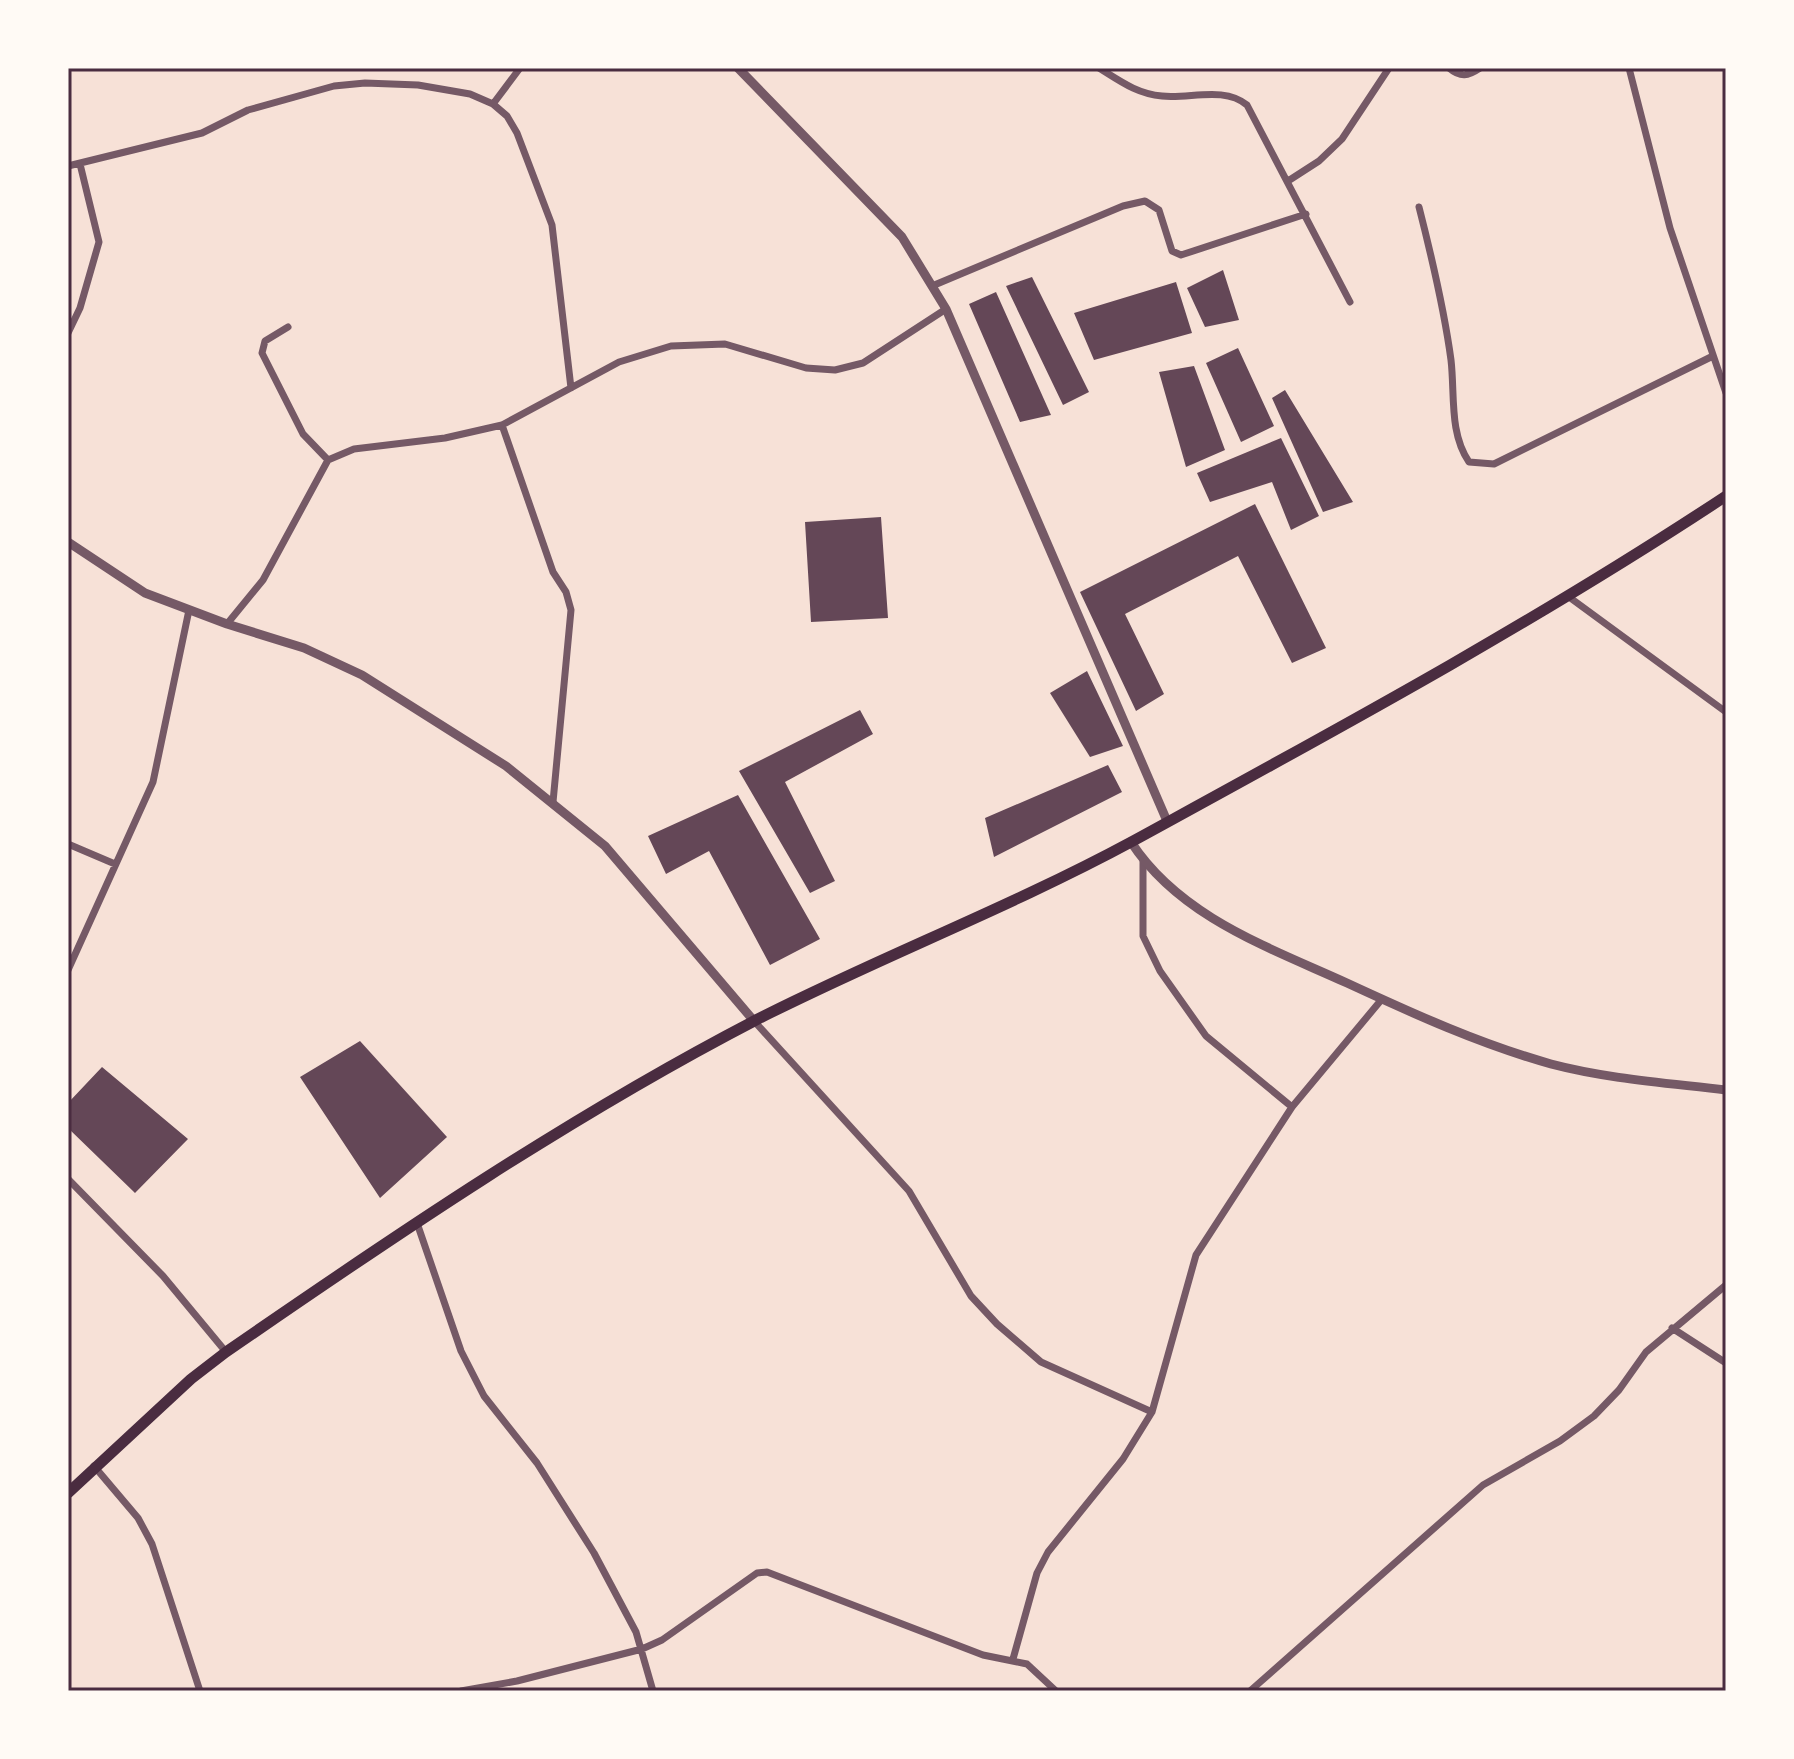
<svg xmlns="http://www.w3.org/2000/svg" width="1794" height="1759" font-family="'IBM Plex Sans',sans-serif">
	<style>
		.building { fill: #644757 }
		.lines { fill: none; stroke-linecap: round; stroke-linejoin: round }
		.minor { stroke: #755966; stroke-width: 7 }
		.tertiary { stroke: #755966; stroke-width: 9 }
		.secondary { stroke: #4a2c40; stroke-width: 11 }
		.neatline { fill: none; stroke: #4a2c40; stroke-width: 3 }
	</style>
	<rect width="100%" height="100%" fill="#f7e1d7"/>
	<path class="building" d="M1223,270L1239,320L1205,327L1187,288Z
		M1032,277L1089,392L1063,405L1006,286Z
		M1176,282L1192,333L1094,360L1074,313Z
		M996,292L1051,415L1020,422L969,304Z
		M1238,348L1274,426L1241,442L1206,363Z
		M1194,366L1225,450L1186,467L1159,372Z
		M1285,390L1353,502L1323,512L1272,398Z
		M1281,438L1319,516L1291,530L1272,482L1210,502L1197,473Z
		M1255,504L1326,648L1292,663L1238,556L1125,614L1164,694L1136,711L1080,592Z
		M881,517L888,618L811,622L805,522Z
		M1087,671L1123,746L1090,757L1050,693Z
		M860,710L873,734L785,782L835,881L810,893L739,771Z
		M1108,765L1122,792L994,857L985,818Z
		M738,795L820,939L770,965L709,851L666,874L648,836Z
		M360,1041L447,1137L380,1198L300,1077Z
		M102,1067L188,1139L135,1193L68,1128V1103Z"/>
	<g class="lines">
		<path class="minor" d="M1099,68C1120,81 1137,94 1162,96C1190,99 1224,86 1247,105L1350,302
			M1449,68C1461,78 1468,76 1480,68
			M1629,68L1670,228L1726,393
			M493,104L520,68
			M68,166L202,133L248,110L334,86L365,83L418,85L470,94L493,104L507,116L517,133L552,225L571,388
			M1288,181L1319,161L1342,139L1389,68
			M1419,207C1432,258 1444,308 1451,360C1455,394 1449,433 1469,462L1494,464L1713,356
			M932,286L1123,206L1145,201L1159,210L1172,251L1181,255L1306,214
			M288,327L265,341L262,353L303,434L328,460
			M68,333L80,308L99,242L80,164
			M502,425L553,572L566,592L571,610L553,802
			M1569,597L1726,712
			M227,624L263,580L328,460L354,449L445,438L502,425L619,362L671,346L725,344L806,368L835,370L863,363L946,309
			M68,844L115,864
			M1143,861V936L1160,971L1206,1036L1292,1107
			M68,970L153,782L189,610
			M754,1021L909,1191L971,1296L997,1324L1041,1362L1152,1412
			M68,1179L163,1276L226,1352
			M417,1223L461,1351L484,1396L537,1463L594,1553L636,1632L653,1691
			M1672,1328L1726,1363
			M94,1466L138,1518L152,1544L200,1691
			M1013,1659L1037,1573L1048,1552L1123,1459L1152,1412L1196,1255L1292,1107L1382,999
			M461,1691L517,1681L642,1649L662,1640L757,1573L767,1572L983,1655L1027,1664L1056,1691
			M1250,1691L1483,1485L1560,1441L1594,1416L1619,1390L1646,1352L1726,1285"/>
		<path class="tertiary" d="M738,68L902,237L946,309L1167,821
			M68,542L145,593L227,624L304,648L362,675L506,766L605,846L754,1021
			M1131,842C1180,917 1268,947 1347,983C1414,1014 1480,1044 1551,1064C1608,1079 1668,1083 1726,1090"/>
		<path class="secondary" d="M68,1493L191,1379L226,1352C397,1234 571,1116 756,1020C880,957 1011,907 1133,841C1334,731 1534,623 1726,496"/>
	</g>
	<rect width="1794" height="1759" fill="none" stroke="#fffaf5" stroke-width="140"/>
	<rect x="70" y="70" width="1654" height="1619" class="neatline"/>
</svg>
